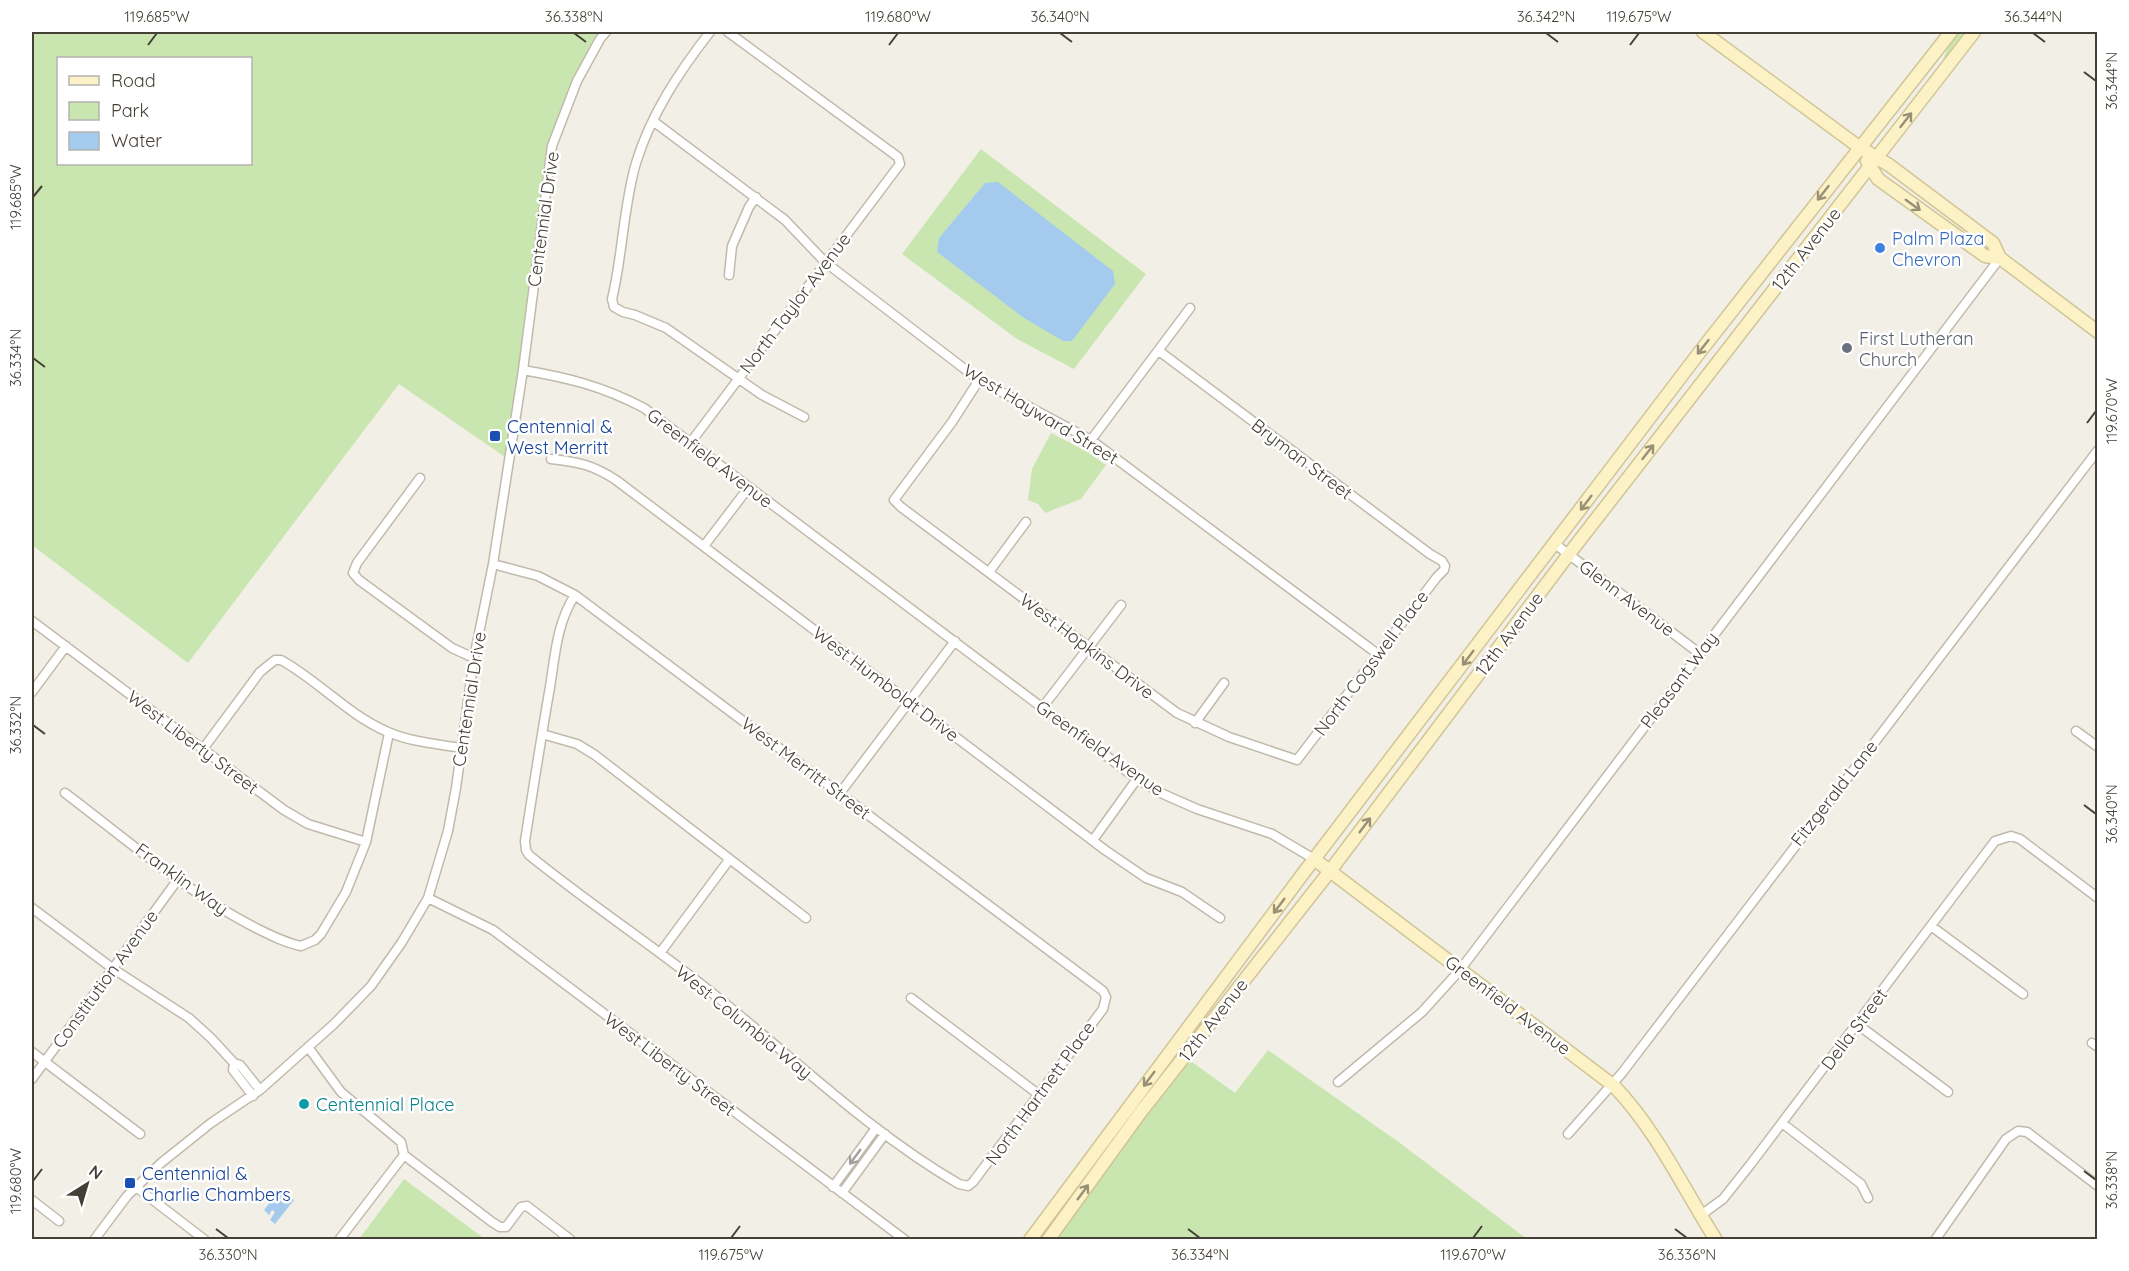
<svg xmlns="http://www.w3.org/2000/svg" width="2129" height="1271" font-family="Quicksand,sans-serif">
	<style>
		.green { fill: #cae6b0; fill-rule: evenodd }
		.water { fill: #a4cbee }
		.lines { fill: none; stroke-linecap: round; stroke-linejoin: round }
		.street-casing { stroke: #c1baac; stroke-width: 11 }
		.secondary-casing { stroke: #d1c597; stroke-width: 15 }
		.street { stroke: #fff; stroke-width: 8 }
		.secondary { stroke: #fdf2c6; stroke-width: 12 }
		.oneway { stroke: #989077 }
		.oneway2 { stroke: #a2a09a }
		.ticks { fill: none; stroke: #454036; stroke-width: 2 }
		.shop-dot { fill: #3f7fe0; stroke: #fff; stroke-width: 2 }
		.worship-dot { fill: #6b7280; stroke: #fff; stroke-width: 2 }
		.transit-dot { fill: #1a4fb4; stroke: #fff; stroke-width: 2 }
		.culture-dot { fill: #0f9aa8; stroke: #fff; stroke-width: 2 }
		.labels { text-anchor: middle; dominant-baseline: central; stroke-width: 5; stroke-linejoin: round; paint-order: stroke }
		.street-label { font-size: 18px; fill: #454036; stroke: #fff }
		.shop-label { font-size: 18px; fill: #366cbe; stroke: #fff; text-anchor: start }
		.worship-label { font-size: 18px; fill: #5b616d; stroke: #fff; text-anchor: start }
		.transit-label { font-size: 18px; fill: #164399; stroke: #fff; text-anchor: start }
		.culture-label { font-size: 18px; fill: #0d838f; stroke: #fff; text-anchor: start }
		.neatline { fill: none; stroke: #454036; stroke-width: 2 }
		.ticks-label { font-size: 15px; text-anchor: middle; fill: #454036 }
	</style>
	<rect width="100%" height="100%" fill="#f2efe6"/>
	<path class="green" d="M32,32H606L600,39L552,146L508,459L399,384L188,663L32,545ZM58,58H250V164H58Z
		M1959,32H1968L1944,63L1942,62L1948,47Z
		M981,149L1146,274L1074,369L1017,339L902,254Z
		M1051,433L1086,451L1106,465L1081,499L1045,513L1038,504L1028,500L1032,469Z
		M1268,1050L1400,1143L1527,1239L1036,1240L1181,1054L1235,1093Z
		M404,1179L485,1239H359Z"/>
	<path class="water" d="M998,182L1113,271L1115,284L1072,341H1063L1024,318L937,252L939,238L985,183Z
		M278,1192L283,1196L280,1200L283,1203L289,1196L294,1200L275,1224L270,1220L275,1212L272,1210L269,1215L264,1210Z"/>
	<g class="lines">
		<g class="street-casing">
			<path id="street" d="M710,32C679,72 651,114 636,163C623,207 623,254 612,299L614,307L623,312L635,315L666,328L762,395L804,417
				M653,121L785,220L825,262L979,380L1091,440L1379,655
				M729,275L732,246L749,207L756,197
				M523,370C569,378 602,386 644,408L1137,779L1163,794L1197,809L1272,834L1314,859
				M979,380L952,422L894,500L901,507L1177,713L1229,737L1297,760L1437,577L1444,570L1445,566L1442,561L1430,554L1159,351
				M1091,440L1190,308
				M691,442L900,164L898,157L728,32
				M551,459C579,462 593,465 616,480L1105,850L1146,878L1182,892L1220,918
				M420,478L357,563L353,573L359,580L452,648L474,658
				M1555,544L1699,653
				M704,546L749,487
				M493,564L538,576L575,595L1103,991L1106,997L1103,1009L973,1182L968,1186L959,1184C868,1131 793,1057 711,992C652,945 588,903 529,855L526,850L525,841C533,790 541,738 550,687C555,656 557,622 575,595
				M989,572L1026,522
				M32,621L284,810L308,824L366,842
				M32,692L66,646
				M1042,708L1121,605
				M1195,723L1224,683
				M2076,731L2098,747
				M542,734L577,744L595,755L806,918
				M203,749L260,672L275,660H281C319,681 348,715 388,732C411,742 437,744 461,748
				M65,793C126,839 190,895 258,929C272,936 286,943 301,946L315,940L321,934L346,892L366,842L389,733
				M840,793L955,641
				M1093,840L1137,779
				M428,898L493,930L905,1240
				M32,908L112,968L189,1018L211,1038L234,1063L240,1065L260,1090
				M1931,926L2023,994
				M660,953L729,860
				M911,998L1038,1094
				M1857,1024L1948,1092
				M2092,1043L2098,1047
				M308,1047L341,1092L401,1142L404,1155L492,1222L500,1227H506L521,1207L527,1206L571,1240
				M32,1052L140,1134
				M234,1063L233,1070L253,1096
				M32,1079L179,878
				M1338,1082L1422,1012L1460,970L2000,258
				M1782,1123L1861,1184L1868,1198
				M1568,1134L1622,1073L2098,450
				M136,1187L205,1240
				M833,1187L876,1128
				M842,1193L885,1134
				M32,1200L59,1221
				M1701,1215L1723,1199L1750,1165L1995,841L2011,836L2020,839L2098,898
				M94,1240L127,1196L161,1163L211,1123L260,1090L334,1024L371,986L402,942L428,898L448,831L456,788L474,658L493,564L523,370L552,146L577,81L600,39L606,32
				M339,1240L404,1155
				M1935,1240L2006,1139L2018,1131L2027,1132L2098,1186"/>
		</g>
		<g class="secondary-casing">
			<path id="secondary" d="M1703,32L1859,147L1889,165L1993,243L2000,258
				M1867,161L1878,179L1985,256L2000,258L2098,332
				M1314,859L1614,1086C1657,1131 1683,1188 1716,1240
				M1030,1240L1302,875L1699,353L1951,32
				M1048,1240L1140,1113L1330,871L1569,554L1974,32"/>
		</g>
		<use href="#street" class="street"/>
		<use href="#secondary" class="secondary"/>
	</g>
	<defs><path id="oneway-shaft" d="M-6 0H5M1.5-3L5.5 0L1.5 3" fill="none" stroke-width="1.6" stroke-linecap="round" stroke-linejoin="round" transform="scale(1.5)"/></defs>
	<g class="oneway">
		<use href="#oneway-shaft" transform="translate(1906 120) rotate(-52)"/>
		<use href="#oneway-shaft" transform="translate(1823 193) rotate(128)"/>
		<use href="#oneway-shaft" transform="translate(1913 205) rotate(36)"/>
		<use href="#oneway-shaft" transform="translate(1703 347) rotate(128)"/>
		<use href="#oneway-shaft" transform="translate(1648 452) rotate(-52)"/>
		<use href="#oneway-shaft" transform="translate(1586 503) rotate(127)"/>
		<use href="#oneway-shaft" transform="translate(1468 658) rotate(127)"/>
		<use href="#oneway-shaft" transform="translate(1365 825) rotate(-53)"/>
		<use href="#oneway-shaft" transform="translate(1279 906) rotate(127)"/>
		<use href="#oneway-shaft" transform="translate(1149 1079) rotate(127)"/>
		<use href="#oneway-shaft" transform="translate(1083 1192) rotate(-54)"/>
	</g>
	<use class="oneway2" href="#oneway-shaft" transform="translate(855 1157) rotate(126)"/>
	<path class="ticks" d="M574,33L586,42M1060,33L1072,42M1546,33L1558,42M2033,33L2045,42M148,45L157,33M889,45L898,33M1630,45L1639,33M2084,72L2096,81M33,197L42,186M33,358L45,367M2087,423L2096,411M33,725L45,734M2084,805L2096,814M2084,1171L2096,1180M33,1181L42,1169M216,1229L228,1238M1188,1229L1200,1238M1675,1229L1687,1238M731,1238L740,1226M1473,1238L1482,1226"/>
	<circle class="shop-dot" cx="1880" cy="248" r="6"/>
	<circle class="worship-dot" cx="1847" cy="348" r="6"/>
	<g class="transit-dot">
		<rect x="489" y="430" width="12" height="12" rx="3"/>
		<rect x="124" y="1177" width="12" height="12" rx="3"/>
	</g>
	<circle class="culture-dot" cx="304" cy="1104" r="6"/>
	<g class="labels">
		<g class="street-label">
			<text transform="translate(543 219) rotate(-82)">Centennial Drive</text>
			<text transform="translate(1806 249) rotate(-52)">12th Avenue</text>
			<text transform="translate(795 303) rotate(-53)">North Taylor Avenue</text>
			<text transform="translate(1041 414) rotate(31)">West Hayward Street</text>
			<text transform="translate(710 458) rotate(37)">Greenfield Avenue</text>
			<text transform="translate(1302 459) rotate(37)">Bryman Street</text>
			<text transform="translate(1627 598) rotate(37)">Glenn Avenue</text>
			<text transform="translate(1509 634) rotate(-53)">12th Avenue</text>
			<text transform="translate(1087 646) rotate(37)">West Hopkins Drive</text>
			<text transform="translate(1371 663) rotate(-53)">North Cogswell Place</text>
			<text transform="translate(1679 680) rotate(-53)">Pleasant Way</text>
			<text transform="translate(886 684) rotate(37)">West Humboldt Drive</text>
			<text transform="translate(469 699) rotate(-81)">Centennial Drive</text>
			<text transform="translate(193 742) rotate(37)">West Liberty Street</text>
			<text transform="translate(1100 748) rotate(35)">Greenfield Avenue</text>
			<text transform="translate(806 768) rotate(37)">West Merritt Street</text>
			<text transform="translate(1834 793) rotate(-52)">Fitzgerald Lane</text>
			<text transform="translate(182 879) rotate(36)">Franklin Way</text>
			<text transform="translate(105 979) rotate(-54)">Constitution Avenue</text>
			<text transform="translate(1508 1005) rotate(37)">Greenfield Avenue</text>
			<text transform="translate(1213 1020) rotate(-52)">12th Avenue</text>
			<text transform="translate(744 1022) rotate(39)">West Columbia Way</text>
			<text transform="translate(1854 1029) rotate(-53)">Della Street</text>
			<text transform="translate(670 1064) rotate(37)">West Liberty Street</text>
			<text transform="translate(1040 1093) rotate(-54)">North Hartnett Place</text>
		</g>
		<g class="shop-label">
			<text x="1892" y="238">Palm Plaza<tspan x="1892" dy="21">Chevron</tspan></text>
		</g>
		<g class="worship-label">
			<text x="1859" y="338">First Lutheran<tspan x="1859" dy="21">Church</tspan></text>
		</g>
		<g class="transit-label">
			<text x="507" y="426">Centennial &amp;<tspan x="507" dy="21">West Merritt</tspan></text>
			<text x="142" y="1173">Centennial &amp;<tspan x="142" dy="21">Charlie Chambers</tspan></text>
		</g>
		<g class="culture-label">
			<text x="316" y="1104">Centennial Place</text>
		</g>
	</g>
	<rect width="2129" height="1271" fill="none" stroke="#ffffff" stroke-width="66"/>
	<rect x="57" y="57" width="195" height="108" fill="#ffffff" stroke="#b5b3af" stroke-width="1.5"/>
	<rect x="69" y="76" width="30" height="9" fill="#fdf2c6" stroke="#b5b3af" stroke-width="1.5"/>
	<text x="111" y="87" font-size="18" fill="#454036">Road</text>
	<rect x="69" y="102" width="30" height="18" fill="#cae6b0" stroke="#b5b3af" stroke-width="1.5"/>
	<text x="111" y="117" font-size="18" fill="#454036">Park</text>
	<rect x="69" y="132" width="30" height="18" fill="#a4cbee" stroke="#b5b3af" stroke-width="1.5"/>
	<text x="111" y="147" font-size="18" fill="#454036">Water</text>
	<g transform="translate(87 1184) rotate(37)" stroke="#ffffff" stroke-width="4.5" paint-order="stroke">
	<path d="M0-4.5L10 22L0 15L-10 22Z" fill="#454036"/>
	<text y="-9" font-size="16" font-weight="bold" text-anchor="middle" fill="#454036">N</text>
	</g>
	<rect x="33" y="33" width="2063" height="1205" class="neatline"/>
	<g class="ticks-label">
		<text x="157" y="22">119.685°W</text>
		<text x="574" y="22">36.338°N</text>
		<text x="898" y="22">119.680°W</text>
		<text x="1060" y="22">36.340°N</text>
		<text x="1546" y="22">36.342°N</text>
		<text x="1639" y="22">119.675°W</text>
		<text x="2033" y="22">36.344°N</text>
		<text transform="translate(2112 81) rotate(-90)" y="5">36.344°N</text>
		<text transform="translate(16 197) rotate(-90)" y="5">119.685°W</text>
		<text transform="translate(16 358) rotate(-90)" y="5">36.334°N</text>
		<text transform="translate(2112 411) rotate(-90)" y="5">119.670°W</text>
		<text transform="translate(16 725) rotate(-90)" y="5">36.332°N</text>
		<text transform="translate(2112 814) rotate(-90)" y="5">36.340°N</text>
		<text transform="translate(2112 1180) rotate(-90)" y="5">36.338°N</text>
		<text transform="translate(16 1181) rotate(-90)" y="5">119.680°W</text>
		<text x="228" y="1260">36.330°N</text>
		<text x="731" y="1260">119.675°W</text>
		<text x="1200" y="1260">36.334°N</text>
		<text x="1473" y="1260">119.670°W</text>
		<text x="1687" y="1260">36.336°N</text>
	</g>
</svg>
